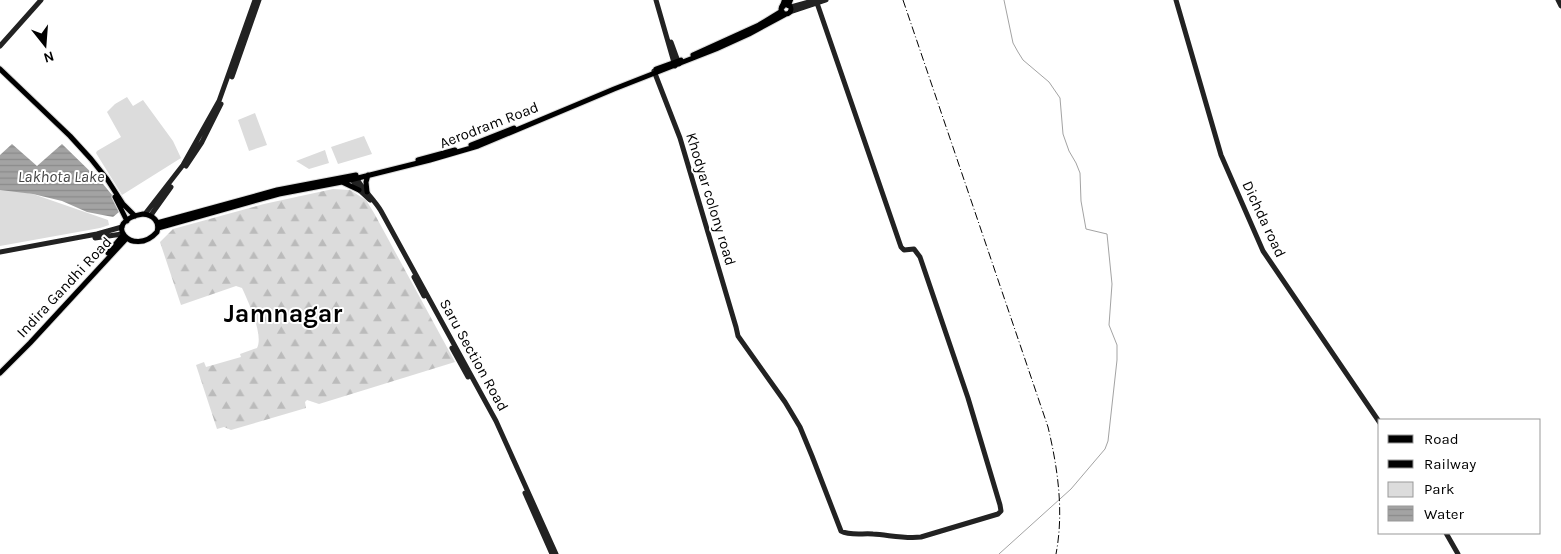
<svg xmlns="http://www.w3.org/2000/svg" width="1561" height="554" font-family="Karla,sans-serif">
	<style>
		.green { fill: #dcdcdc }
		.forest { fill: url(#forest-firs) }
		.water { fill: url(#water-rules) }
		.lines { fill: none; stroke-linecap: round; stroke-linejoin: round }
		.stream { stroke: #a3a3a3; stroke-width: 1 }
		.primary-casing { stroke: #dbdbdb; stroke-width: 7 }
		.highway-casing { stroke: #dbdbdb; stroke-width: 8 }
		.secondary { stroke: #222; stroke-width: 5 }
		.primary { stroke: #000; stroke-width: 5 }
		.highway { stroke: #000; stroke-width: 6 }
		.rail { stroke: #000; stroke-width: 1; stroke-dasharray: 8 2.5 1 2.5; stroke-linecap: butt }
		.labels { text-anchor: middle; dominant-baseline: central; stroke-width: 4; stroke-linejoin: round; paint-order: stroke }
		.street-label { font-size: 15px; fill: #000; stroke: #fff }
		.water-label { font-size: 16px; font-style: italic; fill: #444; stroke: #fff }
		.town-label { font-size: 25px; font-weight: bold; fill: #000; stroke: #fff }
	</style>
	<defs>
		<pattern id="forest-firs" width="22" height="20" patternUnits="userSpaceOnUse" patternTransform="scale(1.25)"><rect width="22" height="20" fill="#dcdcdc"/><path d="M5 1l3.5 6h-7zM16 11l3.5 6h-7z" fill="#bbb"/></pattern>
		<pattern id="water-rules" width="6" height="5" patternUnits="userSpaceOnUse" patternTransform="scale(1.25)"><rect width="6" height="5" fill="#a3a3a3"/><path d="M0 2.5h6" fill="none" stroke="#8b8b8b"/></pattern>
	</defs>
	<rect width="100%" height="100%" fill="#fff"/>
	<path class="green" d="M127,97L133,106L143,100L173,141L181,158L122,195L96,153L97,151L121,137L107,112L115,104Z
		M255,113L267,145L249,151L238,120Z
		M364,136L372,154L338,164L331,147Z
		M325,150L329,163L309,169L296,161Z
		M0,188L33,194L108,220L109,225L100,228L0,246Z"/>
	<path class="forest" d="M333,189L350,190L366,200L374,213L455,362L319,404L307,400L305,402L306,408L231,430L224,427L217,429L196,365L204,362L206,367L241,357L240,354L257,348C264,335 248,301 242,288L236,286L181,305L160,242L173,229L264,204Z"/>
	<path class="water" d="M12,144L37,166L62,144L103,184L117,201L119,212L113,217L87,212L62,201L33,194L0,190V155Z"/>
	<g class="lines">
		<path class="stream" d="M999,554L1071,489L1105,449L1108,441L1117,360V345L1109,325L1112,284L1107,234L1086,229L1081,201L1080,173L1076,163L1069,151L1063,134L1060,98L1049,82L1023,60L1018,52L1013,43L1004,0"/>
		<g class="primary-casing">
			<path id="primary" d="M781 9a5 5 0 1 1 10 0a5 5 0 1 1-10 0Z
				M693,55L759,25L782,11
				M0,69L70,136L91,159L107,179L123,204L135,216
				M656,69L681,60
				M471,145L514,128
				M418,160L455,150
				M342,182L359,190
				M367,192L366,182L368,175
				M115,197L127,221
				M143,214C153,215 160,221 157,232C133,259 99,221 143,214Z
				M157,223L277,190L356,175
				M158,228L279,194L342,182L430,160L478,146L614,89L716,49L749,34L786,14
				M108,253L123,235
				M0,373L30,343L126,239"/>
		</g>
		<g class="highway-casing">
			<path id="highway" d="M788,5L790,0
				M783,6L785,0"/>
		</g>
		<path class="secondary" d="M656,0L675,66
			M1176,0L1221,155L1263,251L1380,423
			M1558,0L1561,6
			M791,7L816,0
			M790,12L826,0
			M671,42L679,64
			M0,46L41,0
			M654,71L680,138L736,327L738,336L785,402L800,427L812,456L841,531C850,536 863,533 873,534C889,535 905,539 921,537L998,514L1001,511L1000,505L968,398L920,257L914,249L904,250L901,247L817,3
			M232,77L259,0
			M186,166L202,142L221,104
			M355,176C362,189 374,199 381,211L496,421L556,554
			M351,177L357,188L370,200
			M145,214L183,165L219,101L255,0
			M151,215L171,187
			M95,238L122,234
			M0,252L97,234L122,227
			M414,277L424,296
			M452,348L468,377
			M525,493L552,554
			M1446,533L1458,554"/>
		<use href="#primary" class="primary"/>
		<use href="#highway" class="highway"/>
		<path class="rail" d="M903,0L1048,427C1058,469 1064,512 1056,554"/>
	</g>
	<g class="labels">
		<g class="street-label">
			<text transform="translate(489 125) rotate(-21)">Aerodram Road</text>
			<text transform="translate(711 199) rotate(73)">Khodyar colony road</text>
			<text transform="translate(1264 219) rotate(65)">Dichda road</text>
			<text transform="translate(64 287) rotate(-47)">Indira Gandhi Road</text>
			<text transform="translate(474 355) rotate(61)">Saru Section Road</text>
		</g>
		<g class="water-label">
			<text x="61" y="176">Lakhota Lake</text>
		</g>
		<g class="town-label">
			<text x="283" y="313">Jamnagar</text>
		</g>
	</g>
	<rect x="1378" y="419" width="162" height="115" fill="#ffffff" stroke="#999999"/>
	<rect x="1388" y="435" width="25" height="8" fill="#000000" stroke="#999999"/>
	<text x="1424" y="444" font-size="15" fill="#000000">Road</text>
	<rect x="1388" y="460" width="25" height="8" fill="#000000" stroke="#999999"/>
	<text x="1424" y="469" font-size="15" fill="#000000">Railway</text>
	<rect x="1388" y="482" width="25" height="15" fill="#dcdcdc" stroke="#999999"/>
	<text x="1424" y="494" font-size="15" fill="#000000">Park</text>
	<rect x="1388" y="506" width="25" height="15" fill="url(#water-rules)" stroke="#999999"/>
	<text x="1424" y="519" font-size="15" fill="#000000">Water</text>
	<g transform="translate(45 45) rotate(163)" stroke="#ffffff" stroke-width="4" paint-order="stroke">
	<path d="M0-4L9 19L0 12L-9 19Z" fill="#000000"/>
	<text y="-8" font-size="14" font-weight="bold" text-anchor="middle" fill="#000000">N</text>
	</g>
</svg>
